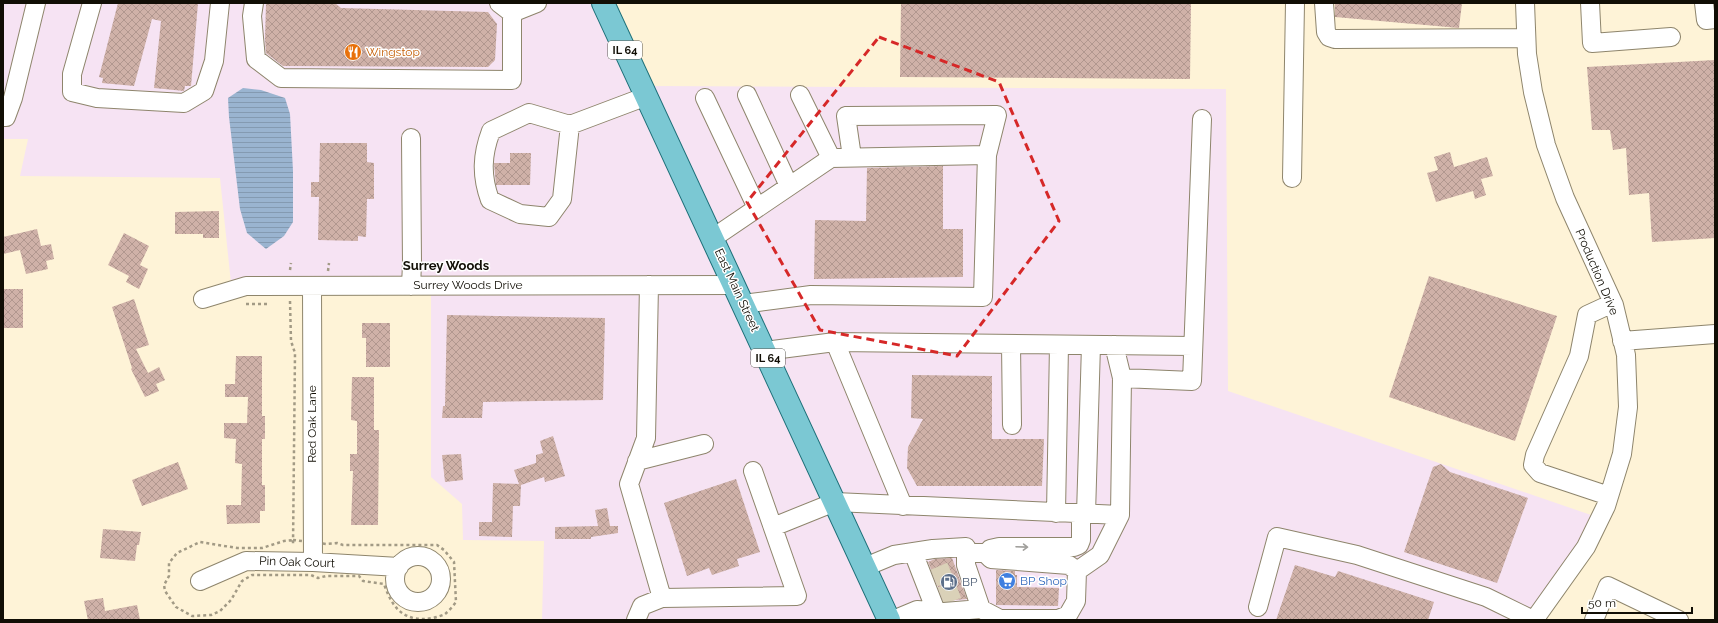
<svg xmlns="http://www.w3.org/2000/svg" width="1718" height="623" font-family="Raleway,sans-serif">
	<style>
		.commercial { fill: #f6e3f3 }
		.water { fill: url(#water-rules) }
		.building { fill: url(#building-cross-hatch) }
		.lines { fill: none; stroke-linecap: round; stroke-linejoin: round }
		.minor-tunnel { stroke: #dad1b8; stroke-width: 18; stroke-dasharray: 18 9; stroke-linecap: butt }
		.minor-casing { stroke: #8e856c; stroke-width: 20 }
		.major-casing { stroke: #1d6f78; stroke-width: 24 }
		.path { stroke: #a29a85; stroke-width: 2.5; stroke-dasharray: 3 3; stroke-linecap: butt }
		.minor { stroke: #fff; stroke-width: 18 }
		.major { stroke: #7bc8d3; stroke-width: 22 }
		.oneway { stroke: #a09f9b }
		.marked { fill: none; stroke: #d62828; stroke-width: 3; stroke-dasharray: 8 5; stroke-linejoin: round }
		.labels { text-anchor: middle; dominant-baseline: central; stroke-width: 3; stroke-linejoin: round; paint-order: stroke }
		.shield { fill: #fff; stroke: #585650; stroke-width: 1 }
		.shield-label { font-size: 11px; font-weight: bold; fill: #110e05 }
		.food-label { font-size: 12px; fill: #c56008; stroke: #fff; text-anchor: start }
		.street-label { font-size: 12px; fill: #110e05; stroke: #fff }
		.shop-label { font-size: 12px; fill: #366cbe; stroke: #fff; text-anchor: start }
		.service-label { font-size: 12px; fill: #4e5e75; stroke: #fff; text-anchor: start }
		.neighbourhood-label { font-size: 13px; font-weight: bold; fill: #110e05; stroke: #fff }
	</style>
	<defs>
		<pattern id="water-rules" width="6" height="5" patternUnits="userSpaceOnUse"><rect width="6" height="5" fill="#9ab4d0"/><path d="M0 2.5h6" fill="none" stroke="#849ab1"/></pattern>
		<pattern id="building-cross-hatch" width="8" height="8" patternUnits="userSpaceOnUse"><rect width="8" height="8" fill="#cfb1a8"/><path d="M0 0l8 8M0 8l8-8" fill="none" stroke="#b1978f"/></pattern>
	</defs>
	<rect width="100%" height="100%" fill="#fef3d7"/>
	<path class="commercial" d="M3,3H598L727,280L231,283L220,178L20,176L28,139H3Z
		M648,86L1226,89L1228,391L1594,516L1529,620H898Z
		M431,292H731L881,620H542L544,541L463,540L462,504L431,477Z"/>
	<path class="water" d="M243,88L261,90L285,98L290,114L293,171V222L284,236L266,249L247,233L240,209L229,117L228,98Z"/>
	<path class="building" d="M118,3H198L191,86H185L184,91L154,88L161,21L152,19L134,86L102,83L103,78L99,77Z
		M266,3H335L341,8L488,12L497,24L495,60L488,67L283,66L266,53L265,39Z
		M901,3H1191L1190,79L900,77Z
		M1335,3H1462L1459,28L1335,17Z
		M1715,60V238L1652,242L1649,193L1629,195L1626,148L1613,150L1610,130H1592L1587,67Z
		M320,143H367V162L374,163V199H367L366,237L358,236V241L318,240L319,197H311V182H319Z
		M1450,152L1454,167L1487,157L1493,176L1481,179L1486,195L1475,199L1473,191L1436,202L1427,173L1438,170L1434,157Z
		M510,153H531L530,185H496L494,163H510Z
		M943,166V229H963V277L814,279L815,220L866,221L867,168Z
		M219,211V238H203V234H175V212Z
		M37,229L41,246L51,244L54,259L46,261L48,269L26,274L20,250L3,254V237Z
		M124,233L149,246L140,265L148,269L139,289L126,282L129,276L108,265Z
		M1429,276L1557,316L1515,441L1389,397Z
		M3,289H23V328H3Z
		M134,299L149,345L136,349L148,373L159,367L165,380L156,384L159,391L145,397L131,369L132,368L112,307Z
		M447,315L605,318L603,400L483,402L482,418H442L443,406H445Z
		M362,323H390V367H366V338H362Z
		M236,356H262V416H265V439H262V485H265V511H260V523L227,524L226,505H241L242,464L235,463L236,439L224,438V423H247L248,397H225V384H235Z
		M912,375L992,376V439H1044L1042,486H917L907,468L908,447L923,419L911,418Z
		M352,377H374V430H379L378,525H351L353,471H350V454H357V421L351,420Z
		M553,436L565,476L545,482L544,477L521,485L520,506H513L512,537L479,536V522H492L493,483L519,484L514,470L536,463V455L543,453L540,441Z
		M461,454L463,480L445,482L442,455Z
		M178,462L188,489L142,506L132,480Z
		M1441,464L1450,472L1528,498L1497,583L1404,552L1433,467Z
		M736,479L760,552L737,559L739,566L712,575L709,568L687,576L664,503Z
		M607,508L610,526H618V533L591,537V539H555V527L598,526L595,510Z
		M103,529L141,532L139,545H137L135,561L100,558Z
		M952,558L967,599L944,601L928,562L935,559Z
		M1295,565L1335,577L1338,571L1434,602L1428,620H1276Z
		M996,570L1015,571V575H1017V587L1059,588L1058,606L996,605Z
		M103,598L105,611L137,605L140,620H88L84,601Z"/>
	<g class="lines">
		<path class="minor-tunnel" d="M934,578L956,569
			M941,596L964,587"/>
		<g class="minor-casing">
			<path id="minor" d="M92,3L72,74V92L97,98L184,103L204,91L214,61L220,3
				M254,3L252,16L256,59L281,78L512,80V13
				M499,3L512,13L537,3
				M1324,3L1326,32L1329,37L1335,39L1526,38
				M1525,3L1527,54L1533,92L1546,145L1565,198L1614,305L1626,355L1628,407L1622,454L1606,506L1586,547L1534,620
				M1590,3L1592,43L1671,37
				M1704,3L1706,20L1715,19
				M747,95L789,186
				M800,95L831,158
				M705,98L757,208
				M3,117H6L13,98L36,3
				M570,125L562,199L549,217L520,214L490,200C481,175 482,155 491,131L529,113L570,125L647,96
				M852,157L846,116L997,115L987,155
				M1292,178L1295,3
				M713,238L831,158L987,155L983,297L811,295L743,304
				M649,285L646,438L629,484L662,598L797,596L753,471
				M312,286L313,562
				M411,286L412,264L411,138
				M203,299L246,286L735,285
				M1622,341L1715,334
				M835,342L1193,346
				M1011,344L1012,425
				M1114,345L1122,378
				M765,351L835,342L903,506
				M637,461L704,444
				M1609,496L1540,473L1533,465L1535,455L1579,356L1587,315L1613,303
				M1056,513L1059,345
				M1086,514L1091,345
				M773,527L835,502L1120,515L1122,378L1192,381L1202,119
				M990,549L999,547H1074L1079,545L1081,540V514
				M913,552L936,611
				M966,553H985L991,559L1069,565L1077,571L1076,601L1068,615L1058,619H1000L981,609
				M395 579a23 23 0 1 1 46 0a23 23 0 1 1-46 0Z
				M865,567L894,555L933,549L966,547V565L981,609L944,612L917,610L893,620
				M1077,571L1100,555L1120,515
				M200,581L246,561L313,562L399,567
				M1258,607L1277,537L1357,555L1486,597L1533,620
				M636,620L642,606L662,598
				M1594,620L1608,586L1679,620"/>
		</g>
		<g class="major-casing">
			<path id="major" d="M603,3L889,620"/>
		</g>
		<path class="path" d="M290,270L291,263
			M328,271L329,263
			M290,301L291,341L295,353L293,546
			M246,304H267
			M293,540L326,544L337,543L343,545H437L444,550L454,562L456,602C453,606 449,611 445,614C439,617 430,619 423,619C400,619 391,604 384,584L363,581L359,576H326L318,578L311,575H252L242,581L231,600L220,611L211,615L192,616L176,607L165,591L164,585L169,576V563L177,553L200,542L237,548H262L284,541Z"/>
		<use href="#minor" class="minor"/>
		<use href="#major" class="major"/>
	</g>
	<defs><path id="oneway-shaft" d="M-6 0H5M1.5-3L5.5 0L1.5 3" fill="none" stroke-width="1.6" stroke-linecap="round" stroke-linejoin="round"/></defs>
	<use class="oneway" href="#oneway-shaft" transform="translate(1022 547) rotate(2)"/>
	<path class="marked" d="M879,37L999,82L1059,221L957,356L820,330L747,202Z"/>
	<defs>
		<g id="restaurant-disc" transform="scale(0.9)"><circle r="9.5" fill="#e8710a" stroke="#fff"/><path d="M-5-6h1v4h1v-4h1v4h1v-4h1v5L-1.5 .5V6h-2V.5L-5-1ZM5-6V6H3V1.5H1.5Q1.5-4 5-6Z" fill="#fff"/></g>
		<g id="supermarket-disc" transform="scale(0.9)"><circle r="9.5" fill="#3f7fe0" stroke="#fff"/><path d="M-6-5.5h2.5l.6 2H6L4.5 2H-2.5L-4.4-4H-6ZM-1.5 3.2a1.3 1.3 0 1 0 .1 0ZM3 3.2a1.3 1.3 0 1 0 .1 0Z" fill="#fff"/></g>
		<g id="fuel-disc" transform="scale(0.9)"><circle r="9.5" fill="#5c6f8a" stroke="#fff"/><path d="M-5.5-6h7V0h2V4h1.3V-2.5L3-4.5l.8-.8L6-3V5H2.5V1h-1V6h-7ZM-4.2-4.7v3.2H.2V-4.7Z" fill="#fff"/></g>
	</defs>
	<g fill-rule="evenodd">
		<use href="#restaurant-disc" x="353" y="52"/>
		<use href="#supermarket-disc" x="1007" y="581"/>
		<use href="#fuel-disc" x="949" y="582"/>
	</g>
	<g class="labels">
		<g class="shield">
			<rect x="608" y="41" width="34" height="18" rx="3"/>
			<rect x="751" y="349" width="34" height="18" rx="3"/>
		</g>
		<g class="shield-label">
			<text x="625" y="50">IL 64</text>
			<text x="768" y="358">IL 64</text>
		</g>
		<g class="food-label">
			<text x="366" y="52">Wingstop</text>
		</g>
		<g class="street-label">
			<text transform="translate(1597 272) rotate(67)">Production Drive</text>
			<text x="468" y="285">Surrey Woods Drive</text>
			<text transform="translate(737 290) rotate(65)">East Main Street</text>
			<text transform="translate(312 424) rotate(-90)">Red Oak Lane</text>
			<text transform="translate(297 562) rotate(2)">Pin Oak Court</text>
		</g>
		<g class="shop-label">
			<text x="1020" y="581">BP Shop</text>
		</g>
		<g class="service-label">
			<text x="962" y="582">BP</text>
		</g>
		<g class="neighbourhood-label">
			<text x="446" y="265">Surrey Woods</text>
		</g>
	</g>
	<rect width="1718" height="623" fill="none" stroke="#110e05" stroke-width="8"/>
	<path d="M1582 607v6h110v-6" fill="none" stroke="#110e05" stroke-width="2"/>
	<text x="1588" y="607" font-size="12" fill="#110e05" stroke="#ffffff" stroke-width="3" paint-order="stroke">50 m</text>
</svg>
